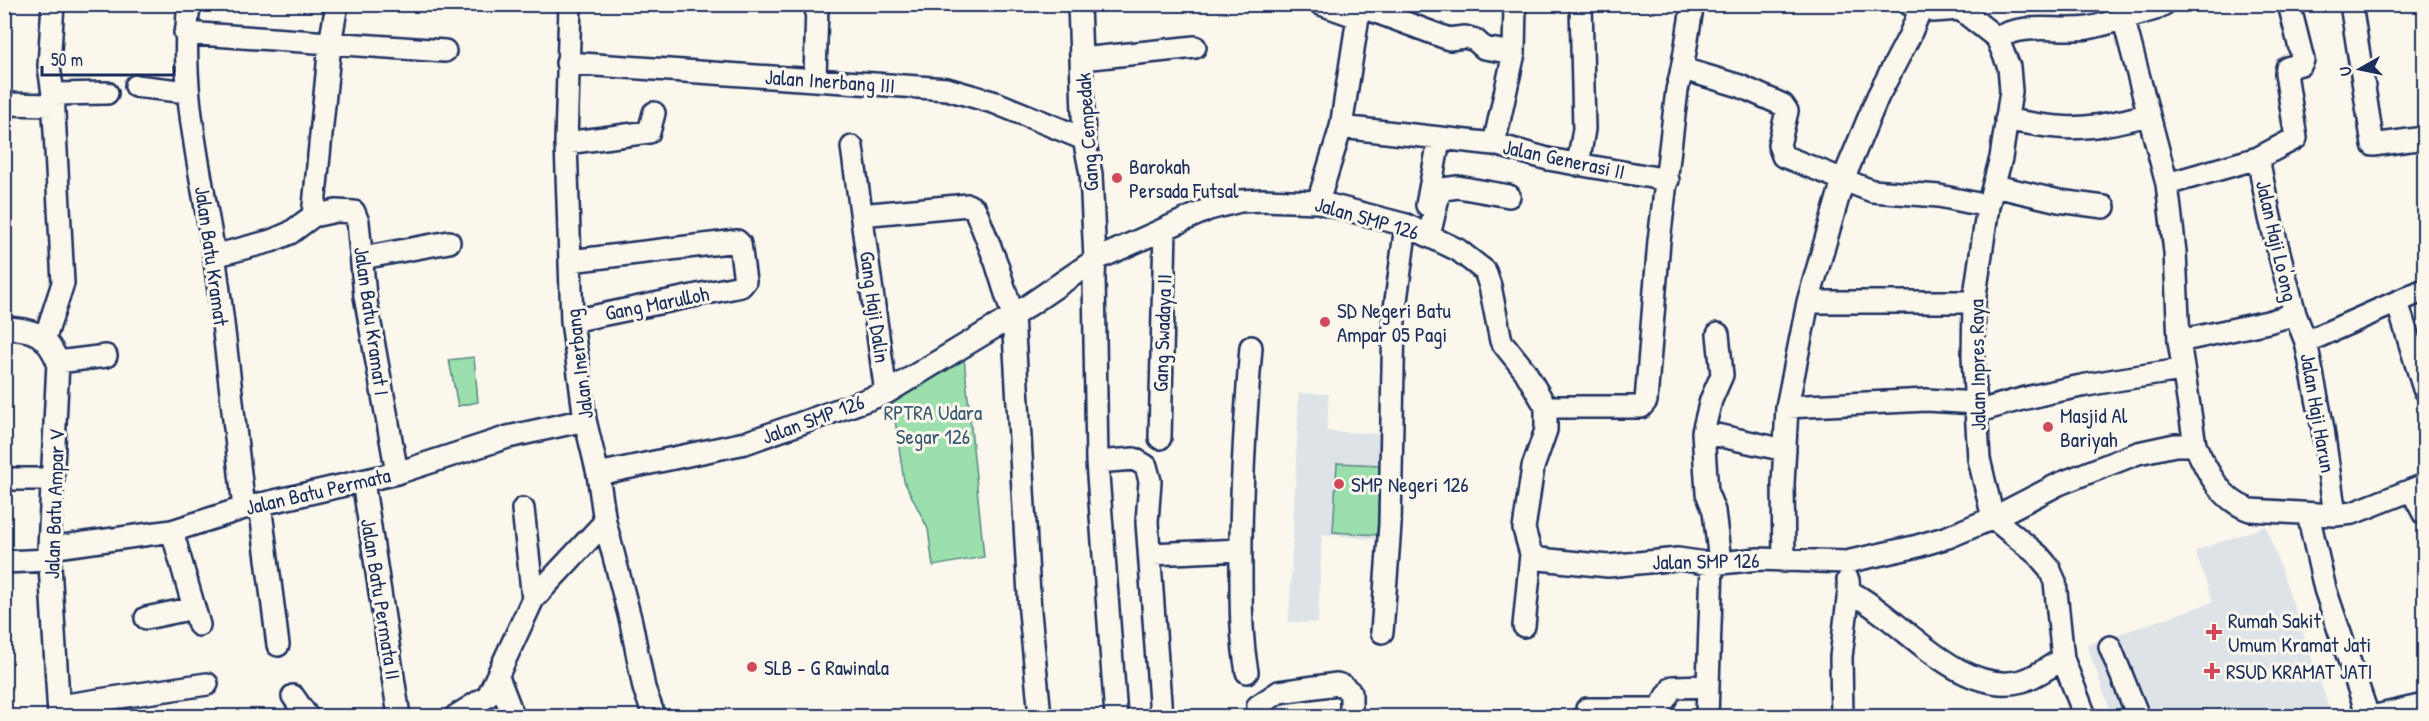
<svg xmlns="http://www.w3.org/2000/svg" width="2429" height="721" font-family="'Patrick Hand',sans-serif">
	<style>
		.built { fill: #dee3e8 }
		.green { fill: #9adfac; stroke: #5a8785; stroke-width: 1.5 }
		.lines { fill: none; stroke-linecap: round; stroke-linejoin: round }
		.minor-casing { stroke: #1b2f5e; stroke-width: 26 }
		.minor { stroke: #fbf7ec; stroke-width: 21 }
		.poi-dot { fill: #d1495b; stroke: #fbf7ec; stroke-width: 2 }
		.labels { text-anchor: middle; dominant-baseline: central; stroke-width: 6; stroke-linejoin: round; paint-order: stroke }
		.street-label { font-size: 21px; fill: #1b2f5e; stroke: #fbf7ec }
		.poi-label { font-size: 21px; fill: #1b2f5e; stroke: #fbf7ec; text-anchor: start }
		.park-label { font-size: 21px; fill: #3b5b72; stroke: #fbf7ec }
	</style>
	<rect width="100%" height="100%" fill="#fbf7ec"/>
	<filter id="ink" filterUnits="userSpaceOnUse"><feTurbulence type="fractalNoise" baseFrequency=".0167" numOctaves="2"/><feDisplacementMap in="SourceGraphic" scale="12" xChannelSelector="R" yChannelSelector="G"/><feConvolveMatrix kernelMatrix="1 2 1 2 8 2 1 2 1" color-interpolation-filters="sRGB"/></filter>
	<g filter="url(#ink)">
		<path class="built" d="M1299,393L1329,394L1327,431L1385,434L1381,540L1322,534L1318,623L1289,622Z
			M2266,526L2332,716H2112L2087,645L2213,602L2195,551Z"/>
		<path class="green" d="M474,357L478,402L458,406L449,360Z
			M964,358L984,557L933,566L928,529L904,481L892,400Z
			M1337,463L1380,465L1377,535L1333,532Z"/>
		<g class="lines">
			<g class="minor-casing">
				<path id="minor" d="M189,4C179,88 201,172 214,254C226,338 234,424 244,508
					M570,4L566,143L572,321L585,420L598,474L605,522L631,622L644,688L654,716
					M1079,4L1084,139L1091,174L1095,260L1094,277L1097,462
					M1321,4L1358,17
					M1909,4L1933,11L1960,9
					M1959,4L1960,9L1997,38L2009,67L2011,91L2001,158L1988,206L1974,302L1973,357L1979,459L1993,518L2038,555L2049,568L2055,582L2063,659L2085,716
					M2289,4L2303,60L2301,64L2287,68L2286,73L2296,138L2258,158L2270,218L2295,314L2306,342L2323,429L2335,515
					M2351,4L2373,145L2424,138
					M1360,6L1449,39L1465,37L1475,40L1484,48L1514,53
					M2123,17L2167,184L2175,252L2179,341L2195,445
					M185,33L445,51
					M1997,38C2025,22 2057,32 2088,28C2110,24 2133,15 2155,9L2164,4
					M1082,59L1195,47
					M567,63L947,89L996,103L1084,139
					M1683,69L1740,86L1783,105L1787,111L1779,145L1783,156L1872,191L1939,196L1988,206
					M815,79L817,4
					M136,86L188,92
					M53,94L107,93
					M4,104L54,105
					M2006,120C2024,122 2041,126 2058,127C2088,130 2119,122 2148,115
					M1341,127L1494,144L1548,159L1668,180
					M566,143L649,132L654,113
					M1494,144L1514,53L1515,4
					M852,147L886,393
					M1578,165L1584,129L1581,4
					M2167,184L2258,158
					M1995,186L2059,201L2104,207
					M1318,202L1341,127L1360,4
					M1427,205L1438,146
					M313,216L336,211L354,212L358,222L365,296L397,473
					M863,222L865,217L871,214L968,205L975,209L996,262L1013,316L1030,612L1040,716
					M1429,236L1439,193L1443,189L1458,187L1509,196
					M214,256L271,241L290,233L313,216L330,44L337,4
					M362,258L449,242
					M570,261L737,241L740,244L745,281L741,286L572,321
					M1808,302H1974
					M2397,302L2424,389
					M4,328C35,329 46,334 58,362L49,548L59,716
					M1718,334L1722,375L1711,400L1703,432L1707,493L1714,511L1720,562
					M45,338L63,283L53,94L49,66L53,4
					M2179,341L2268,322L2295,314
					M2306,342L2424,290
					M58,362L106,356
					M1546,407H1641L1646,401L1659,241L1677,90C1685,62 1687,33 1693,4
					M1787,407L1927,400L1976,403
					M1977,412C2045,390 2112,380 2182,370
					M1703,432L1785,450
					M1160,438L1165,229
					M598,474L745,443L886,393L1013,316L1095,260L1209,209L1240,201L1263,200L1318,202L1406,225L1458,250L1485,271L1490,286L1501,341L1525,371L1546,407V430L1533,467L1524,529L1531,554L1540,559L1608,566L1678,559L1712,564L1758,559L1846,562L1914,547L1948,537L1993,518L2059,484L2138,453L2175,445H2195C2207,472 2221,500 2250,510L2335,515L2353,513L2424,485
					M4,479H53
					M363,481L399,716
					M2412,491L2424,514
					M260,504L278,645
					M523,509L533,599
					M2308,514L2325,589L2368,716
					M172,531L199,625
					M49,548L172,531L244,508L397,473L508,437L585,420
					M1151,554L1241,550
					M1784,561L1783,484L1787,407L1808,302L1843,180L1878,96L1909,37L1921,8
					M4,562L50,560
					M1849,591C1859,597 1869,603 1879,611C1917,639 1969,695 2022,681C2036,677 2050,666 2063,659
					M146,618L194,608
					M1524,626L1531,554
					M1382,632L1390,525L1394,316L1406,225
					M2110,647L2138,716
					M1247,672C1241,638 1241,605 1241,571C1240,496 1245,422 1251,347
					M498,677L513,716
					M293,696L307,716
					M59,706L207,684
					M1587,709H1656L1660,707L1673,687L1708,686
					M456,716L488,696L533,599L605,522
					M1116,716L1097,462L1134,459L1146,466L1150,481L1147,522L1161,716
					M1257,716L1258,706L1279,692L1337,684L1343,686L1351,693V716
					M1707,716L1712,564
					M1842,716L1841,657L1849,591L1848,580
					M2376,716L2424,705"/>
			</g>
			<use href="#minor" class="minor"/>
		</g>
	</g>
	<g class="poi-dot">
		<circle cx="1117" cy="178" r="6"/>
		<circle cx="1325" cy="322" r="6"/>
		<circle cx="2048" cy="427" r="6"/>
		<circle cx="1339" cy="484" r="6"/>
		<path d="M2211 623h6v6h6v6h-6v6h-6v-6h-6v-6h6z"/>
		<circle cx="752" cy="667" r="6"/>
		<path d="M2209 662h6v6h6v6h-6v6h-6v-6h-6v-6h6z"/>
	</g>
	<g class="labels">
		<g class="street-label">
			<text transform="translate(830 81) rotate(4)">Jalan Inerbang III</text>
			<text transform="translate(1087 132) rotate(-94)">Gang Cempedak</text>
			<text transform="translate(1564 159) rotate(12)">Jalan Generasi II</text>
			<text transform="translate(1367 218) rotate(16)">Jalan SMP 126</text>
			<text transform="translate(2277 241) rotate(77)">Jalan Haji Lo'ong</text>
			<text transform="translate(212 256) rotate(82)">Jalan Batu Kramat</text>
			<text transform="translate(657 303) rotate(-11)">Gang Marulloh</text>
			<text transform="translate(875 307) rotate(82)">Gang Haji Dalin</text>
			<text transform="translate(372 321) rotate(82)">Jalan Batu Kramat I</text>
			<text transform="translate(1162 333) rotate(-88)">Gang Swadaya II</text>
			<text transform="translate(579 364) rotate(-97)">Jalan Inerbang</text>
			<text transform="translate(1977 365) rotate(-91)">Jalan Inpres Raya</text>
			<text transform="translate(2318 413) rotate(80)">Jalan Haji Harun</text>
			<text transform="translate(813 419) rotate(-20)">Jalan SMP 126</text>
			<text transform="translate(318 491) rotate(-13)">Jalan Batu Permata</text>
			<text transform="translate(54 504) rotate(-88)">Jalan Batu Ampar V</text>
			<text transform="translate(1706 561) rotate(-1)">Jalan SMP 126</text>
			<text transform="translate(381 599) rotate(81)">Jalan Batu Permata II</text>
		</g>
		<g class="poi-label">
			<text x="1129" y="166">Barokah<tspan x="1129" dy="24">Persada Futsal</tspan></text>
			<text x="1337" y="310">SD Negeri Batu<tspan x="1337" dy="24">Ampar 05 Pagi</tspan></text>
			<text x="2060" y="415">Masjid Al<tspan x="2060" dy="24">Bariyah</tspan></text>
			<text x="1351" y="484">SMP Negeri 126</text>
			<text x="2228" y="620">Rumah Sakit<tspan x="2228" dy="24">Umum Kramat Jati</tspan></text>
			<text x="764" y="667">SLB - G Rawinala</text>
			<text x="2226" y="671">RSUD KRAMAT JATI</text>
		</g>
		<g class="park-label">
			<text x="933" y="412">RPTRA Udara<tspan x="933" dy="24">Segar 126</tspan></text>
		</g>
	</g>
	<rect width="2429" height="721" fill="none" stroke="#fbf7ec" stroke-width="24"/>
	<rect x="12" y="12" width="2405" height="697" fill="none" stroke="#1b2f5e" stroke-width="2" filter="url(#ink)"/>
	<g transform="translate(2360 69) rotate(261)" stroke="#fbf7ec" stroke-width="4.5" paint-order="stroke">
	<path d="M0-4.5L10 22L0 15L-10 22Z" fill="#1b2f5e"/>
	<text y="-9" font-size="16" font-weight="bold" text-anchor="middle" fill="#1b2f5e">U</text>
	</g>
	<path d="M42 66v9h132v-9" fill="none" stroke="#1b2f5e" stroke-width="3"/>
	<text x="51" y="66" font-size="18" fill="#1b2f5e" stroke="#fbf7ec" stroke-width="4.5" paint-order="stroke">50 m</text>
</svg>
